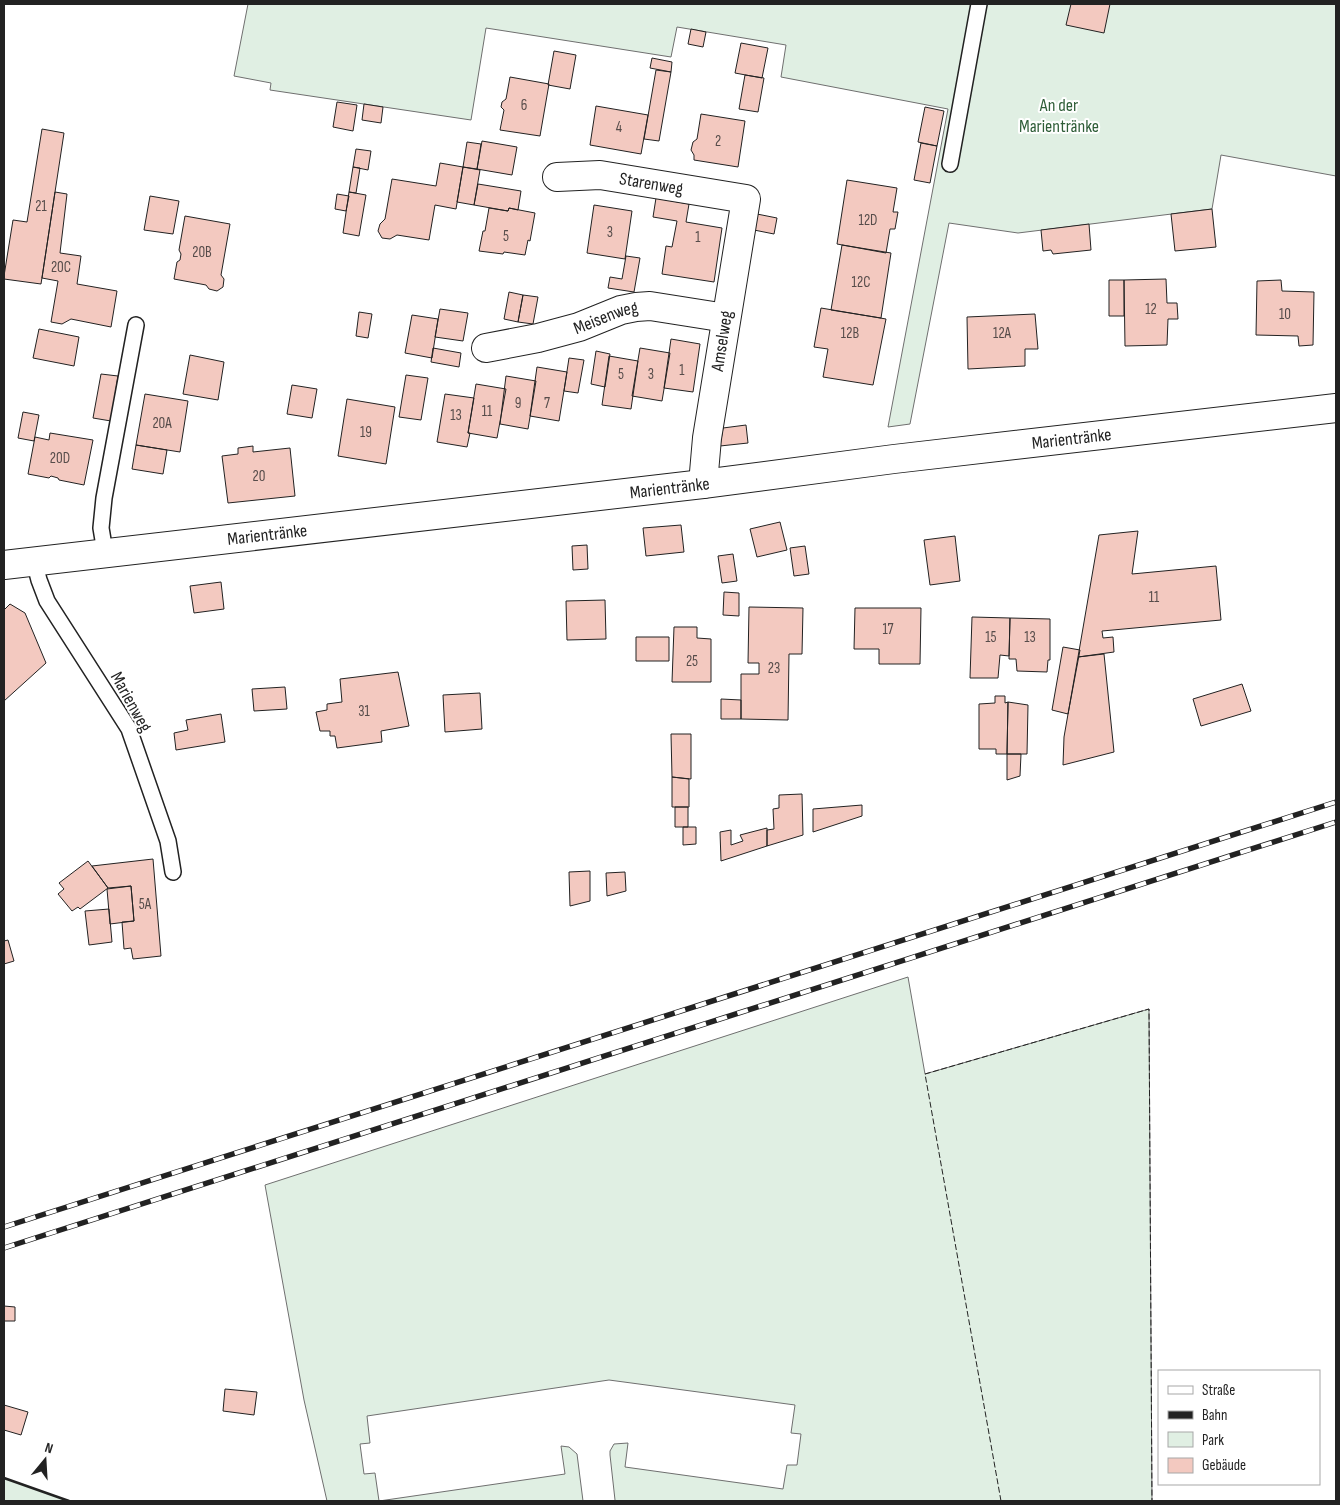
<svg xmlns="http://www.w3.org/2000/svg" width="1340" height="1505" font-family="'Sofia Sans Condensed',sans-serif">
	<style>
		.green { fill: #e0efe3; stroke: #6f6f6f }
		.building { fill: #f3c9c0; stroke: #222 }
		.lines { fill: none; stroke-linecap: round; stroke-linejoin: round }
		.lane-casing { stroke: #222; stroke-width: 18 }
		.street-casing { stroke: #222; stroke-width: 30 }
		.lane { stroke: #fff; stroke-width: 15 }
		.street { stroke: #fff; stroke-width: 28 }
		.rail-casing { stroke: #222; stroke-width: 5.5 }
		.rail { stroke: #fff; stroke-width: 4; stroke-dasharray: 11; stroke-linecap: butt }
		.fence { stroke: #222; stroke-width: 1; stroke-dasharray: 6 2.5; stroke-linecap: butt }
		.wall { stroke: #222; stroke-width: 2.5 }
		.labels { text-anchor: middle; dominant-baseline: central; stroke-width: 4; stroke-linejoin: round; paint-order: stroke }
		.number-label { font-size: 15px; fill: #564c4a }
		.park-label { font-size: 18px; fill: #2f5e38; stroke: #fff }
		.street-label { font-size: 18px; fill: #222; stroke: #fff }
	</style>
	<rect width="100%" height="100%" fill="#fff"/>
	<path class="green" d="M248,4H1336V176L1221,155L1212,209L1018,233L949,223L910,424L888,427L948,109L781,77L786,45L677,27L671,57L486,28L471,120L270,90L271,83L234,76Z
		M908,977L925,1074L1149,1009L1152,1501H616L615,1500L610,1455V1451L614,1444L628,1443L625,1467L783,1489L787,1465H797L801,1434L791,1433L795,1405L609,1380L367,1416L370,1443L360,1444L364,1474L375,1473L379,1501L565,1474L561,1446L569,1447L577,1454L583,1501H327L304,1400L265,1185Z
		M4,1478L69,1501H4Z"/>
	<path class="building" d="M1071,4H1110L1104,33L1066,25Z
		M691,29L706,32L703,47L688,44Z
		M741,43L768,48L762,78L735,73Z
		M554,51L576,55L570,89L548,85Z
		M652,58L672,62L671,72L650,68Z
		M656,70L671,72L659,141L644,139Z
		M745,75L764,78L758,112L739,109Z
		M510,77L549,84L540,136L500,130L504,110L501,107L502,102L506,99Z
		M337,102L357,105L353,131L333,127Z
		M364,104L383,107L381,123L362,120Z
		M596,106L648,115L641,154L590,145Z
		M925,107L944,111L937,146L918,142Z
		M701,114L745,121L738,167L694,160V155L691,150L693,142L697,139Z
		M42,129L64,133L41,284L4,279V276L13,220L27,222Z
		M482,141L517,147L512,175L477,169Z
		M467,142L481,144L477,169L463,167Z
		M921,143L937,146L930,183L914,180Z
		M356,149L371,151L368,170L353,167Z
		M440,163L463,167L456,209L435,205L429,240L397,235L390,239L382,238L378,231L380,224L385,219L392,179L436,186Z
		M353,167L360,168L356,193L349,192Z
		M463,167L480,170L474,205L457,202Z
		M847,180L897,188L893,212H898L895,229H890L886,253L837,244Z
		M478,184L521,191L518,210L509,208L508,211L474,205Z
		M55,192L67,194L60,253L81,256L77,284L117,291L111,327L71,319L62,324L51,322L58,281L42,278Z
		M349,192L366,195L359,236L343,233Z
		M337,194L349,196L346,211L335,209Z
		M150,196L179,201L173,234L144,230Z
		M656,198L689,204L686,222L722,228L714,282L662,274L666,246L672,247L677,221L653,217Z
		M594,205L632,211L625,259L587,253Z
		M489,208L508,211L509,208L535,213L530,241L528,240L525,255L504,252L503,254L479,251L483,231H485Z
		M1212,209L1216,247L1175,251L1171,214Z
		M757,214L777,218L774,234L754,230Z
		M185,216L230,224L221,275L224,279L223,287L217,291L209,289L206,285L174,279L177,262L180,260L181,254L179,250Z
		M1089,224L1091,250L1053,254L1051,250L1043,251L1041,230Z
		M842,245L891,253L881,318L831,310Z
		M626,256L640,258L634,292L608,288L610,277L622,279Z
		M1166,279L1167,303H1177L1178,319H1168L1167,345L1125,346L1124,280Z
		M1109,280H1124V316H1109Z
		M1281,280L1282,291L1314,292L1313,345L1299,346L1298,336L1256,335L1257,281Z
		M509,292L523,295L518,322L504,319Z
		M523,295L538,297L533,324L518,322Z
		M821,308L886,319L873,385L823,377L828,349L814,347Z
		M440,309L468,313L463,341L435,337Z
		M359,312L372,314L368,338L356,336Z
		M1035,314L1038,349H1025V366L968,369L967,317Z
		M412,315L438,319L432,358L405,353Z
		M39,329L79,337L74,366L33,358Z
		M671,339L700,344L693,392L664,388Z
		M433,348L461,353L459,367L431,362Z
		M640,348L670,353L662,401L632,396Z
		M596,351L610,354L605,387L591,384Z
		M190,355L224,362L218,400L183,394Z
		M609,356L638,361L631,409L602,405Z
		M569,358L584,360L578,393L564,391Z
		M537,367L567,372L559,421L530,416Z
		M101,374L118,376L111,421L93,418Z
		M406,375L428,378L421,420L399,417Z
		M506,376L536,381L528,429L500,424Z
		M476,384L506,389L497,438L468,433Z
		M292,385L317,389L312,418L287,414Z
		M145,394L188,401L180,452L136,445Z
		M445,394L474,398L468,433H470L467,447L437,442Z
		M347,399L395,407L386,464L338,456Z
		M23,412L39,415L34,441L18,438Z
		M746,425L748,443L720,446L723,428Z
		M50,433L93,440L84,485L59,480L58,478L51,476L49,478L28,474L35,437L49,440Z
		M136,445L167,450L163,474L132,469Z
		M253,446V452L290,448L295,496L228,503L222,456L238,454V448Z
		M780,522L787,550L757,557L750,529Z
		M681,525L684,552L646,556L643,528Z
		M1138,531L1132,574L1216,566L1221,620L1102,631L1103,638L1113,637L1114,652L1078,657L1099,535Z
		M955,536L960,581L930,585L924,540Z
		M587,545L588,569L573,570L572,546Z
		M805,546L809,574L794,576L790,548Z
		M733,554L737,581L722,583L718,556Z
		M221,582L224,609L194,613L190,586Z
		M724,592L739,593V616L723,615Z
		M605,600L606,639L567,640L566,601Z
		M10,604L25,613L46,663L4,701V610Z
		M749,607L803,608L802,654H789L788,720L741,719V674H759V663H748Z
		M855,608H921L920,664H879V649H854Z
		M972,617L1010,618L1009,656L1000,655L998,678H970Z
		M1010,618L1050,619V660H1048L1047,672L1017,671L1016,659H1009Z
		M674,627H697V638L711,639V682H672Z
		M636,637H669V661H636Z
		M1063,647L1080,650L1068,714L1052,710Z
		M1104,654L1114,752L1063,765L1064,737L1078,657Z
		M398,672L409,726L381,731L382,742L337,748L335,736H330V731H320L316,712L327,710V704L342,702L340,679Z
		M1242,684L1251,711L1201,726L1193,699Z
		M285,687L287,709L254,711L252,689Z
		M480,693L482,729L445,732L443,695Z
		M995,696H1005V703L1008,702L1007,754H996V749H979V704L995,703Z
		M721,699L741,700V719H721Z
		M1008,702L1028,705L1027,754H1007Z
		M221,714L225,742L176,750L174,733L188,730L186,720Z
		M671,734H691V779L672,777Z
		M1007,754H1021L1020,776L1007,780Z
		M672,777L689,779V807H672Z
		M802,794L803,835L767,846V830L774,829L773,809L779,808V795Z
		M862,805V816L813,832V809Z
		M675,807H688V827H675Z
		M683,827H696V844L683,845Z
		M767,828V846L721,861L720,832L731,830V845L743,841L740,835Z
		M153,859L161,956L133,959L131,948L124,949L122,922L134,921L131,886L108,888L92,866Z
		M88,861L108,888L80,909L78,907L72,911L58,894L64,889L59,883Z
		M590,871V901L570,906L569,872Z
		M625,872L626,891L607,896L606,873Z
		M131,886L134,921L110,924L107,889Z
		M109,909L112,942L89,945L85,911Z
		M8,940L14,961L4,964V941Z
		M4,1306L15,1307V1321H4Z
		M225,1389L257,1392L254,1415L223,1411Z
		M4,1405L28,1412L21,1435L4,1430Z"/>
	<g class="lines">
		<g class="lane-casing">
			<path id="lane" d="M950,164L979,4
				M105,552L101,528L104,498L136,325
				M34,561L39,580L47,601L129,729L168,841L173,872"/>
		</g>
		<g class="street-casing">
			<g id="street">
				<path id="s1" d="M557,177L600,175L746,199L707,438L703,484"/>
				<path id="s2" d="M486,348L538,338L579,327L621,310L636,307L650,306L726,318"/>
				<path id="s3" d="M4,565L703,484L894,459L1336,408"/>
			</g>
		</g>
		<use href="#lane" class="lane"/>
		<use href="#street" class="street"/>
		<g class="rail-casing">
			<path id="rail" d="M4,1227L1336,802
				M4,1248L1336,822"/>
		</g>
		<use href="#rail" class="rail"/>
		<path class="fence" d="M1001,1501L925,1074L1149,1009L1152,1501"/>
		<path class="wall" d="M4,1478L69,1501"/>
	</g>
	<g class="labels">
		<g class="number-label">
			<text x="524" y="105">6</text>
			<text x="619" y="127">4</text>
			<text x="718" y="141">2</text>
			<text x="41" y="206">21</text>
			<text x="868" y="220">12D</text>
			<text x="610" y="232">3</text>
			<text x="506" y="236">5</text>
			<text x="698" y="237">1</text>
			<text x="202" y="252">20B</text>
			<text x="61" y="267">20C</text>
			<text x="861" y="282">12C</text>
			<text x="1151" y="309">12</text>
			<text x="1285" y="314">10</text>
			<text x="850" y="333">12B</text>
			<text x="1002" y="333">12A</text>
			<text x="682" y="370">1</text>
			<text x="621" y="374">5</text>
			<text x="651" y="374">3</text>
			<text x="518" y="403">9</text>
			<text x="547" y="403">7</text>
			<text x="487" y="411">11</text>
			<text x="456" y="415">13</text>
			<text x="162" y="423">20A</text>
			<text x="366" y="432">19</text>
			<text x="60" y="458">20D</text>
			<text x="259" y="476">20</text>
			<text x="1154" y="597">11</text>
			<text x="888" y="629">17</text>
			<text x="991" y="637">15</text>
			<text x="1030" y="637">13</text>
			<text x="692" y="661">25</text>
			<text x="774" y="668">23</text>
			<text x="364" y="711">31</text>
			<text x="145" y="904">5A</text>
		</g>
		<g class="park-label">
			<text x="1059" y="105">An der<tspan x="1059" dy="21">Marientränke</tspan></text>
		</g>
		<g class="street-label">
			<text stroke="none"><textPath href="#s1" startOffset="95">Starenweg</textPath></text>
			<text stroke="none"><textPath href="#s2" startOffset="124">Meisenweg</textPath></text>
			<text transform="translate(722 341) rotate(-81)">Amselweg</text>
			<text stroke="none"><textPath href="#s3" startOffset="1075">Marientränke</textPath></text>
			<text stroke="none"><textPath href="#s3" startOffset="670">Marientränke</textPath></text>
			<text stroke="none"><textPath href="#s3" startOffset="265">Marientränke</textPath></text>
			<text transform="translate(131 702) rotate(61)">Marienweg</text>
		</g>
	</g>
	<rect width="1340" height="1505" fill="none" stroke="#222222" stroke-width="10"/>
	<rect x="1158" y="1370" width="162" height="115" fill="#ffffff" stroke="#a7a7a7"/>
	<rect x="1168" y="1386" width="25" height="8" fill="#ffffff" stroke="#a7a7a7"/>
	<text x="1202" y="1395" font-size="15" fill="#222222">Straße</text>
	<rect x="1168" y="1411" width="25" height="8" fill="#222222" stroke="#a7a7a7"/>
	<text x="1202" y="1420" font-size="15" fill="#222222">Bahn</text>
	<rect x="1168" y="1432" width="25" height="15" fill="#e0efe3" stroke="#a7a7a7"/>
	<text x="1202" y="1445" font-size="15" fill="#222222">Park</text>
	<rect x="1168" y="1458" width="25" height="15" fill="#f3c9c0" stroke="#a7a7a7"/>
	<text x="1202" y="1470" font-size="15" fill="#222222">Gebäude</text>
	<g transform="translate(45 1460) rotate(18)" stroke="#ffffff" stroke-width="4" paint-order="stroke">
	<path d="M0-4L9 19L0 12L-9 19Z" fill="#222222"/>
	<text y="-8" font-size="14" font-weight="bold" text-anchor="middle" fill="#222222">N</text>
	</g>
</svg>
